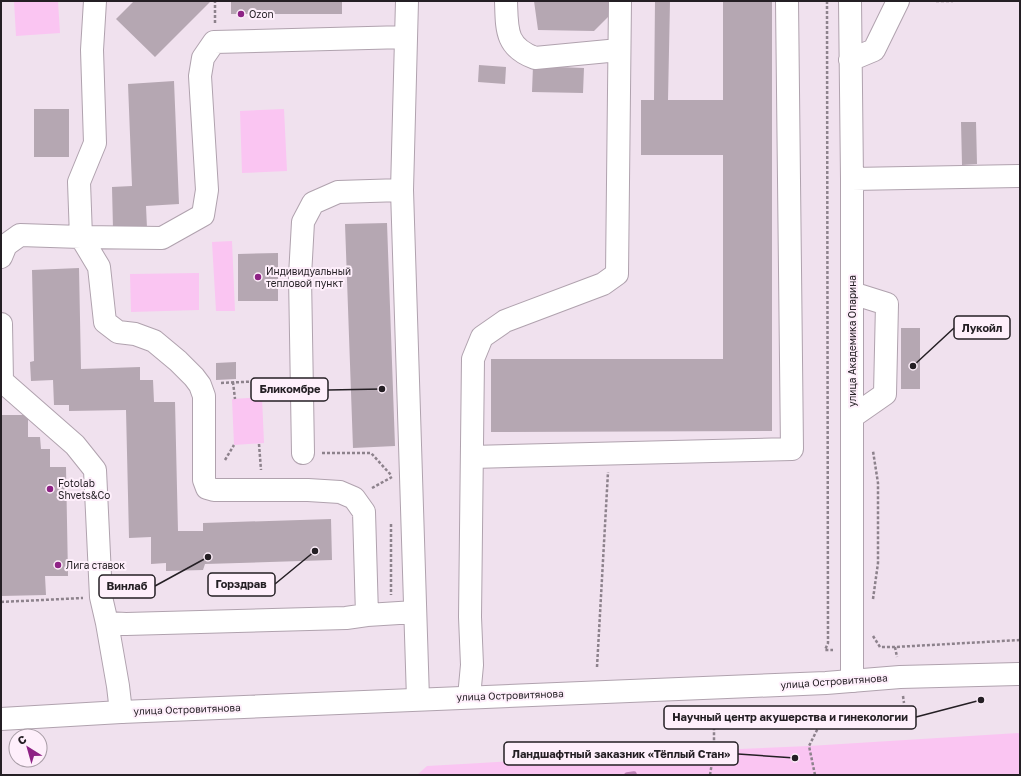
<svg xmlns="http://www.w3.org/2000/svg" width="1021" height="776" font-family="'Golos Text',sans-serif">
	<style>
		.green { fill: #fac5f2 }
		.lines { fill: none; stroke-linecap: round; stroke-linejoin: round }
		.stream { stroke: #bf82b7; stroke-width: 5.5 }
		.building { fill: #b5a7b2 }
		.minor-casing { stroke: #b0a2ae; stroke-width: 24 }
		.major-casing { stroke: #b0a2ae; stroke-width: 24 }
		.path { stroke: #8d828c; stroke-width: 2.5; stroke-dasharray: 3 2; stroke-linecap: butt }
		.minor { stroke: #fff; stroke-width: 22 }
		.major { stroke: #fff; stroke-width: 22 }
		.poi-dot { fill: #8e2285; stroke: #feeffb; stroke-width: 1.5 }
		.labels { text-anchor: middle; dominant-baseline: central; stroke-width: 4; stroke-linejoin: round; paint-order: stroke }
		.poi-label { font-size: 10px; fill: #241f24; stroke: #feeffb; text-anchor: start }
		.street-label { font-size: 10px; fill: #241f24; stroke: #feeffb }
		.leader { fill: none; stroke: #241f24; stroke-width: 1.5 }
		.callout-dot { fill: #241f24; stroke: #feeffb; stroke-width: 1.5 }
		.callout { fill: #feeffb; stroke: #241f24; stroke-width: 1.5 }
		.callout-label { font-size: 11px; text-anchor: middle; font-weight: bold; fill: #241f24 }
	</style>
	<rect width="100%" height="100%" fill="#f0e1ee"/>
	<path class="green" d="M14,1H58L60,33L16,36Z
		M284,109L287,171L242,173L240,111Z
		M232,241L235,311H216L212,242Z
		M199,273V310L131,312L130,274Z
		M262,397L264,443L234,445L232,399Z
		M1020,733V775H417L427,766L714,750L809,746Z"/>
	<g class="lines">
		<path class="stream" d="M627,775L634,774"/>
	</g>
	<path class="building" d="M134,1H211L155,57L116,19Z
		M231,1H342V14H231Z
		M534,1H611V14L594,31L538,30Z
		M655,1H670L668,100H723V1H772V431L491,432V359H723V155H641V100H654Z
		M479,65L506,67L505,84L478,82Z
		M533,66L584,68L583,93L532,92Z
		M174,81L179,204L146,206L147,228L113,229L112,187L132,186L128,84Z
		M34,109H69V157H34Z
		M961,122H976L977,164L962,165Z
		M387,223L395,446L353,448L345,224Z
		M278,253V301H238V254Z
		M79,268L81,369L140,367V380H153L154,402H175L178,531H203V523L331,519L332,560L205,564L203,570L166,571V563L151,564V537L129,538L126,410L69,411V405H54L53,380L31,381L30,362L34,361L32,270Z
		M901,328H920V389H901Z
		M236,362V379L216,380V363Z
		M1,415H28V437H40L41,449H50V467H66L68,576H45L46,595L1,596Z"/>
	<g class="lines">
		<g class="minor-casing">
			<path id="minor" d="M95,1L92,50L95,143L79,182L81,237L162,238L203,215L207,190L200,76L203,58L214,42L406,37
				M407,1L402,190L418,699
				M506,1C507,29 505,47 535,58L619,50
				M850,1L852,179V681
				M850,60L874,50L898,1
				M852,179L1020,176
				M1,257L6,245L20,235L81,237L99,267L105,322L118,332L135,334L154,341L178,361L194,377L200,385L204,396V480L207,488L214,490H308L340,492L354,498L364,512L367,615
				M1,324L2,381L75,445L95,470L101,597L107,623
				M852,417L885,394L887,304L852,293
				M303,453L300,276L303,222L313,203L338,192L402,190
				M472,457L792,449L787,1
				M469,697L472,665L470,617L473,359L482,337L505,321L603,284L617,274L620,1
				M121,712L118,686L107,623L126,624L346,618L367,615L415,612"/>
		</g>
		<g class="major-casing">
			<path id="major" d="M1,719L121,712L826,683L900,677L1020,674"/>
		</g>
		<path class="path" d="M827,1L828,643L825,650H833
			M936,1H953
			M215,23V1
			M258,381L259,397
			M233,382L235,399
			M221,383L283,380
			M259,444L261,470
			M322,453H371L391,475
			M225,460L234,445
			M372,488L392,477
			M391,524V595
			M873,599L878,563V483L873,451
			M1,602L83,598
			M873,636L880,647H895L1020,640
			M895,647L897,657
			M597,667L608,472
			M903,696L904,703
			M710,775L714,750V715
			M815,775L809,746L828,708"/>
		<use href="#minor" class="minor"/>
		<use href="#major" class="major"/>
	</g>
	<g class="poi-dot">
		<circle cx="241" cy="14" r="4"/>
		<circle cx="258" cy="277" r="4"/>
		<circle cx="50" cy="489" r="4"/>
		<circle cx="58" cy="565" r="4"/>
	</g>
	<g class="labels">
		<g class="poi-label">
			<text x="249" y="14">Ozon</text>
			<text x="266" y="271">Индивидуальный<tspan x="266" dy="12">тепловой пункт</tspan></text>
			<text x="58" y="483">Fotolab<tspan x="58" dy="12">Shvets&amp;Co</tspan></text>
			<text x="66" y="565">Лига ставок</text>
		</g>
		<g class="street-label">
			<text transform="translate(852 341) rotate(-90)">улица Академика Опарина</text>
			<text transform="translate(834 681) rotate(-4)">улица Островитянова</text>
			<text transform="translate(510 695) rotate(-2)">улица Островитянова</text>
			<text transform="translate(187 709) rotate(-2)">улица Островитянова</text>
		</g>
	</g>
	<path class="leader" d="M913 366L954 328M382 389L328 390M315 551L275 584M208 557L155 586M981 700L916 717M795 758L738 754"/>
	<g class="callout-dot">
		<circle cx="913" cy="366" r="4"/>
		<circle cx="382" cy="389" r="4"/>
		<circle cx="315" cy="551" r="4"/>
		<circle cx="208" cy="557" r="4"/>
		<circle cx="981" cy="700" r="4"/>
		<circle cx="795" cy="758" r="4"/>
	</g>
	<g class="callout">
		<rect x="954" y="316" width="56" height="23" rx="4"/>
		<rect x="251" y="378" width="77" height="23" rx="4"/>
		<rect x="208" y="573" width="67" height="23" rx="4"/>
		<rect x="99" y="575" width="56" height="23" rx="4"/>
		<rect x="664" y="706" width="252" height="23" rx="4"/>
		<rect x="504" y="742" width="234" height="23" rx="4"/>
	</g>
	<g class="callout-label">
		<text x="982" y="332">Лукойл</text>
		<text x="290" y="393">Бликомбре</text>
		<text x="241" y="588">Горздрав</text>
		<text x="127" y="590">Винлаб</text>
		<text x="790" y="721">Научный центр акушерства и гинекологии</text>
		<text x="621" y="758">Ландшафтный заказник «Тёплый Стан»</text>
	</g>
	<rect width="1021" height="776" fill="none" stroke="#241f24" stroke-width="4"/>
	<g transform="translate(28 748) rotate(323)"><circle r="19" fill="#feeffb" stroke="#a79ca5"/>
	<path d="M0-3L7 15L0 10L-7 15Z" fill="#8e2285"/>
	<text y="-6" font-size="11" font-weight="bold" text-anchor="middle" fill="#241f24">С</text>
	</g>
</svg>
